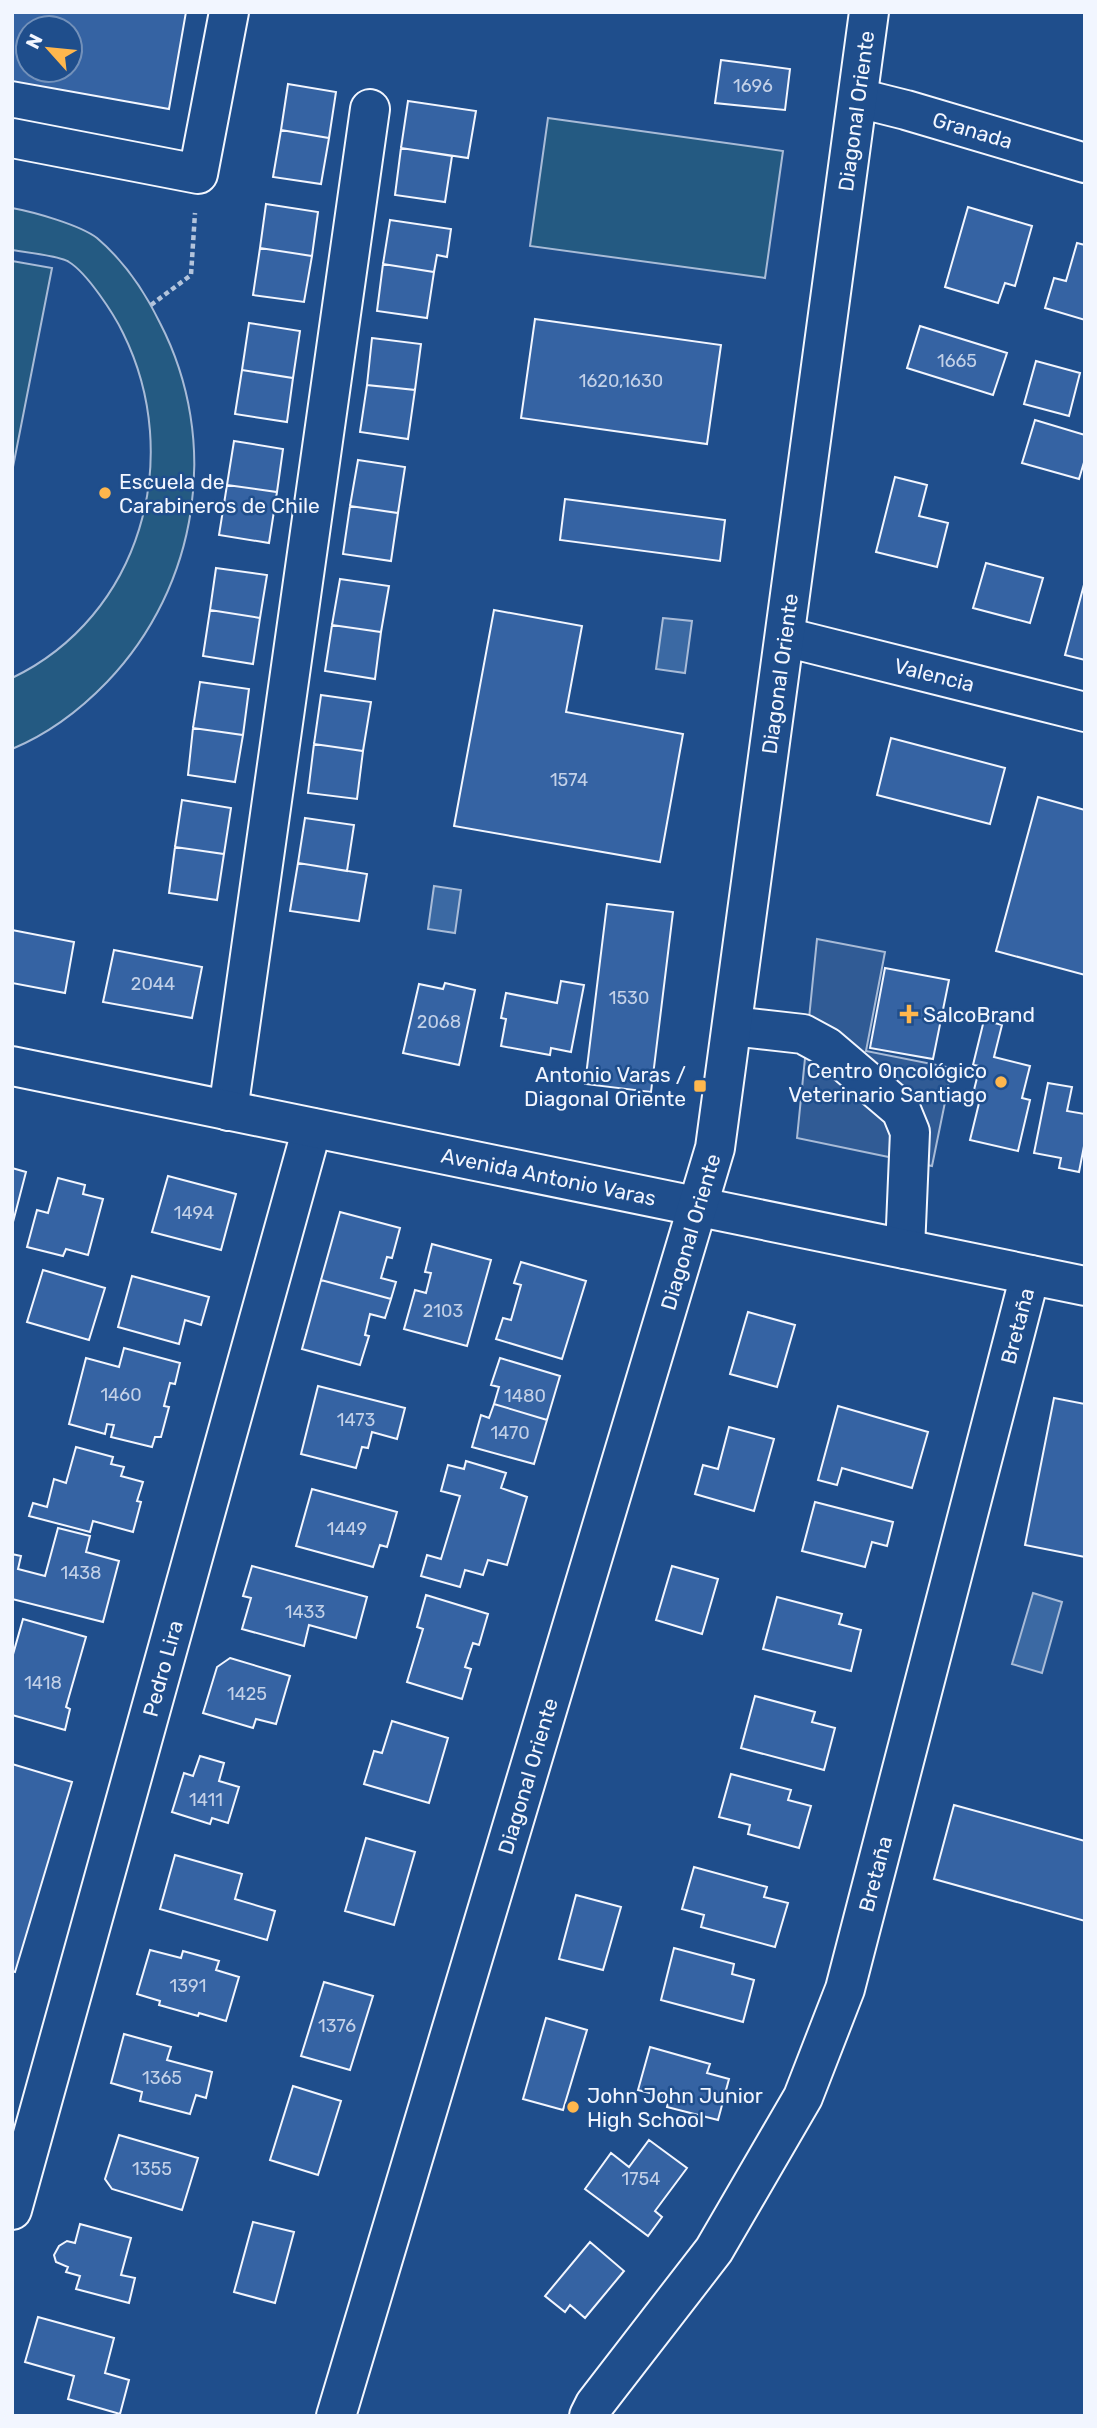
<svg xmlns="http://www.w3.org/2000/svg" width="1097" height="2428" font-family="Rubik,sans-serif">
	<style>
		.green { fill: #245a82; stroke: #a8bbd7; stroke-width: 2 }
		.parking { fill: #305b95; stroke: #a8bbd7; stroke-width: 2 }
		.water { fill: #3b69a3; stroke: #a8bbd7; stroke-width: 2 }
		.building { fill: #3563a3; stroke: #f2f6ff; stroke-width: 2; fill-rule: evenodd }
		.lines { fill: none; stroke-linecap: round; stroke-linejoin: round }
		.minor-casing { stroke: #f2f6ff; stroke-width: 42 }
		.major-casing { stroke: #f2f6ff; stroke-width: 42 }
		.path { stroke: #b3c4dc; stroke-width: 4.5; stroke-dasharray: 5 3.5; stroke-linecap: butt }
		.minor { stroke: #1f4e8c; stroke-width: 38 }
		.major { stroke: #1f4e8c; stroke-width: 38 }
		.poi-dot { fill: #ffb74d; stroke: #1f4e8c; stroke-width: 2.5 }
		.labels { text-anchor: middle; dominant-baseline: central; stroke-width: 5; stroke-linejoin: round; paint-order: stroke }
		.number-label { font-size: 18px; fill: #c3d1e8 }
		.street-label { font-size: 21px; fill: #f2f6ff; stroke: #1f4e8c }
		.poi-label { font-size: 21px; fill: #f2f6ff; stroke: #1f4e8c; text-anchor: start }
	</style>
	<rect width="100%" height="100%" fill="#1f4e8c"/>
	<path class="green" d="M548,118L783,151L765,278L530,246Z
		M12,208C34,212 80,225 97,238C124,261 145,292 160,323C221,441 199,586 107,682C81,709 48,734 12,749V678C141,616 185,458 123,333C114,314 87,273 69,262C61,256 24,252 12,250Z
		M12,261L52,268L12,472Z"/>
	<path class="parking" d="M817,939L885,952L866,1051L952,1068L932,1166L797,1138Z"/>
	<path class="water" d="M663,618L692,621L685,673L656,669Z
		M434,886L461,890L455,933L428,929Z
		M1033,1593L1062,1602L1042,1673L1012,1664Z"/>
	<path class="building" d="M12,12H186L169,109L12,81ZM28,28H70V70H28Z
		M721,60L790,69L785,110L715,103Z
		M288,84L336,92L329,138L281,130Z
		M408,101L476,111L468,158L401,148Z
		M281,130L329,138L321,184L273,177Z
		M401,148L452,156L445,202L395,195Z
		M266,204L318,212L312,256L260,248Z
		M968,207L1032,226L1015,286L1005,283L998,303L945,287Z
		M390,220L451,229L447,257L437,255L434,272L383,264Z
		M1077,243L1085,245V320L1045,308L1054,278L1066,281Z
		M260,248L312,256L304,302L253,295Z
		M383,264L434,272L427,318L377,311Z
		M535,319L721,345L707,444L521,418Z
		M249,323L300,331L293,378L242,370Z
		M920,326L1007,353L993,395L907,368Z
		M372,338L421,344L415,390L367,385Z
		M1036,361L1080,373L1069,416L1024,404Z
		M242,370L293,378L287,422L235,414Z
		M367,385L415,390L408,439L360,432Z
		M1035,420L1085,435V459L1079,479L1022,463Z
		M234,441L283,449L277,492L227,485Z
		M358,460L405,467L398,513L350,506Z
		M895,477L927,485L919,516L948,523L937,567L876,552Z
		M227,485L277,492L269,543L219,535Z
		M565,499L725,520L720,561L560,540Z
		M350,506L398,513L391,561L343,554Z
		M986,563L1043,578L1030,623L973,608Z
		M216,568L267,575L260,618L210,610Z
		M340,579L389,586L381,632L332,625Z
		M1085,581V660L1065,655Z
		M210,610L260,618L253,664L203,656Z
		M494,610L582,626L566,712L683,734L660,862L454,826Z
		M332,625L381,632L375,679L325,671Z
		M200,682L249,689L243,735L193,728Z
		M321,695L371,702L363,751L314,744Z
		M193,728L243,735L235,782L188,775Z
		M891,738L1005,768L990,824L877,795Z
		M314,744L363,751L357,799L308,793Z
		M1038,797L1085,810V975L996,951Z
		M182,800L231,808L224,854L175,847Z
		M305,818L354,825L347,871L298,863Z
		M175,847L224,854L217,900L169,893Z
		M298,863L367,874L359,921L290,911Z
		M607,904L673,912L651,1092L585,1084Z
		M12,930L74,942L65,993L12,983Z
		M114,950L202,967L192,1018L103,1002Z
		M885,968L949,980L933,1059L870,1048Z
		M561,981L584,985L571,1052L551,1048L550,1055L501,1046L506,1019L501,1018L506,993L557,1003Z
		M445,983L475,990L459,1065L403,1053L419,984L443,989Z
		M984,1020L1002,1025L994,1057L1030,1066L1022,1098L1030,1100L1018,1151L970,1140L980,1099L972,1098L980,1066L973,1065Z
		M1048,1083L1072,1087L1067,1111L1085,1114V1141L1079,1172L1059,1168L1061,1158L1034,1153Z
		M12,1168L26,1172L13,1222H12Z
		M168,1176L236,1194L221,1250L152,1232Z
		M58,1178L85,1185L83,1194L103,1199L88,1255L66,1249L63,1256L27,1247L37,1210L48,1213Z
		M340,1212L400,1228L392,1258L387,1257L381,1278L396,1282L391,1299L321,1280Z
		M432,1244L491,1260L467,1346L404,1329L415,1290L426,1293L431,1273L425,1272Z
		M521,1262L586,1281L562,1359L496,1339L503,1318L511,1320L521,1285L514,1283Z
		M43,1270L105,1288L89,1340L27,1322Z
		M132,1276L209,1297L201,1325L185,1320L179,1344L118,1327Z
		M321,1280L391,1299L385,1318L370,1314L365,1335L369,1336L360,1365L302,1349Z
		M748,1312L795,1325L777,1387L730,1374Z
		M124,1348L180,1363L175,1384L170,1383L164,1406L169,1407L161,1437H155L152,1447L111,1437L114,1425L107,1424L105,1434L69,1424L86,1358L119,1367Z
		M500,1358L560,1376L547,1420L494,1404L499,1387L491,1385Z
		M318,1386L405,1408L397,1439L372,1432L368,1448L362,1447L356,1468L301,1454Z
		M1054,1398L1085,1404V1557L1025,1545Z
		M494,1404L547,1420L534,1464L472,1447L481,1415L489,1418Z
		M838,1406L928,1432L912,1488L842,1468L837,1485L818,1480Z
		M729,1427L774,1439L754,1511L695,1494L703,1465L718,1469Z
		M76,1447L113,1457L111,1464L124,1467L121,1476L143,1482L137,1501L141,1502L133,1532L93,1521L90,1532L29,1516L33,1503L47,1507L54,1479L66,1483Z
		M466,1461L506,1473L501,1488L527,1497L507,1565L488,1560L483,1575L465,1570L460,1587L421,1576L427,1555L441,1559L460,1496L441,1491L448,1465L464,1469Z
		M312,1489L397,1512L387,1547L380,1545L373,1567L296,1546Z
		M815,1502L893,1522L887,1546L872,1542L865,1567L802,1551Z
		M58,1528L90,1536L86,1552L119,1561L103,1622L12,1599V1554L21,1556L18,1569L45,1576Z
		M252,1566L367,1597L356,1638L309,1625L304,1646L242,1629L251,1598L243,1596Z
		M672,1566L718,1579L702,1634L656,1620Z
		M426,1595L488,1614L479,1645L473,1643L465,1667L471,1669L462,1699L407,1682L423,1629L417,1627Z
		M777,1597L842,1614L839,1624L861,1630L851,1671L763,1649Z
		M23,1619L86,1637L66,1707L70,1709L65,1730L12,1715V1658Z
		M230,1658L290,1676L276,1724L256,1719L253,1728L203,1713L217,1667Z
		M755,1696L815,1712L812,1722L835,1728L824,1770L741,1748Z
		M392,1721L448,1738L429,1803L364,1784L374,1751L382,1753Z
		M200,1756L224,1763L219,1781L239,1787L228,1823L212,1818L210,1824L172,1812L184,1773L193,1776Z
		M12,1764L72,1782L15,1972L12,1971Z
		M731,1774L791,1790L788,1800L811,1806L799,1848L748,1834L750,1825L719,1817Z
		M954,1805L1085,1841V1921L934,1879Z
		M366,1838L415,1852L394,1925L345,1911Z
		M175,1855L242,1874L235,1899L275,1911L267,1940L160,1909Z
		M694,1867L767,1887L764,1897L788,1903L775,1947L701,1927L704,1915L682,1909Z
		M576,1895L621,1907L603,1970L559,1959Z
		M674,1948L734,1964L732,1974L754,1980L743,2022L661,2000Z
		M150,1950L181,1958L183,1951L219,1961L216,1970L239,1977L226,2021L199,2013L198,2016L159,2005L160,2001L137,1994Z
		M324,1982L373,1996L350,2070L301,2056Z
		M546,2018L587,2030L563,2110L523,2099Z
		M124,2034L171,2047L167,2060L212,2072L206,2098L196,2095L190,2114L140,2101L142,2092L111,2083Z
		M650,2047L710,2064L707,2073L729,2079L718,2120L667,2107L669,2098L638,2090Z
		M293,2086L341,2101L318,2175L270,2160Z
		M119,2135L198,2158L182,2210L112,2189L105,2179Z
		M649,2140L687,2168L655,2211L662,2217L648,2236L585,2189L611,2153L629,2167Z
		M253,2222L294,2232L275,2303L234,2292Z
		M80,2224L131,2238L121,2275L135,2278L129,2303L76,2289L80,2276L66,2272L68,2267L56,2262L54,2255L59,2246L67,2241L75,2243Z
		M590,2242L624,2271L585,2318L570,2305L565,2312L545,2296Z
		M38,2317L114,2338L105,2373L129,2380L120,2414L68,2399L74,2376L25,2362Z"/>
	<g class="lines">
		<g class="minor-casing">
			<g id="minor">
				<path id="s1" d="M858,98L906,110L1085,163"/>
				<path d="M12,138L198,174L229,12"/>
				<path id="s2" d="M785,637L1085,712"/>
				<path d="M732,1026L803,1034L827,1047L901,1110L910,1132L905,1249"/>
				<path d="M228,1111L370,109"/>
				<path id="s3" d="M12,2210L312,1128"/>
				<path id="s4" d="M589,2416L595,2404L714,2250L803,2097L845,1989L1030,1275"/>
			</g>
		</g>
		<g class="major-casing">
			<g id="major">
				<path id="s5" d="M12,1066L1085,1286"/>
				<path id="s6" d="M336,2416L715,1148L869,12"/>
			</g>
		</g>
		<path class="path" d="M151,305L191,275L195,213"/>
		<use href="#minor" class="minor"/>
		<use href="#major" class="major"/>
	</g>
	<g class="poi-dot">
		<circle cx="105" cy="493" r="7"/>
		<path d="M905.5 1003.5h7v7h7v7h-7v7h-7v-7h-7v-7h7z"/>
		<circle cx="1001" cy="1082" r="7"/>
		<rect x="693" y="1079" width="14" height="14" rx="3.5"/>
		<circle cx="573" cy="2107" r="7"/>
	</g>
	<g class="labels">
		<g class="number-label">
			<text x="753" y="86">1696</text>
			<text x="957" y="361">1665</text>
			<text x="621" y="381">1620,1630</text>
			<text x="569" y="780">1574</text>
			<text x="153" y="984">2044</text>
			<text x="629" y="998">1530</text>
			<text x="439" y="1022">2068</text>
			<text x="194" y="1213">1494</text>
			<text x="443" y="1311">2103</text>
			<text x="121" y="1395">1460</text>
			<text x="525" y="1396">1480</text>
			<text x="356" y="1420">1473</text>
			<text x="510" y="1433">1470</text>
			<text x="347" y="1529">1449</text>
			<text x="81" y="1573">1438</text>
			<text x="305" y="1612">1433</text>
			<text x="43" y="1683">1418</text>
			<text x="247" y="1694">1425</text>
			<text x="206" y="1800">1411</text>
			<text x="188" y="1986">1391</text>
			<text x="337" y="2026">1376</text>
			<text x="162" y="2078">1365</text>
			<text x="152" y="2169">1355</text>
			<text x="641" y="2179">1754</text>
		</g>
		<g class="street-label">
			<text stroke="none"><textPath href="#s6" startOffset="2370">Diagonal Oriente</textPath></text>
			<text stroke="none"><textPath href="#s1" startOffset="119">Granada</textPath></text>
			<text stroke="none"><textPath href="#s6" startOffset="1802">Diagonal Oriente</textPath></text>
			<text stroke="none"><textPath href="#s2" startOffset="154">Valencia</textPath></text>
			<text stroke="none"><textPath href="#s5" startOffset="548">Avenida Antonio Varas</textPath></text>
			<text stroke="none"><textPath href="#s6" startOffset="1236">Diagonal Oriente</textPath></text>
			<text stroke="none"><textPath href="#s4" startOffset="1186">Bretaña</textPath></text>
			<text stroke="none"><textPath href="#s3" startOffset="562">Pedro Lira</textPath></text>
			<text stroke="none"><textPath href="#s6" startOffset="668">Diagonal Oriente</textPath></text>
			<text stroke="none"><textPath href="#s4" startOffset="620">Bretaña</textPath></text>
		</g>
		<g class="poi-label">
			<text x="119" y="481">Escuela de<tspan x="119" dy="24">Carabineros de Chile</tspan></text>
			<text x="923" y="1014">SalcoBrand</text>
			<text x="987" y="1070" text-anchor="end">Centro Oncológico<tspan x="987" dy="24">Veterinario Santiago</tspan></text>
			<text x="686" y="1074" text-anchor="end">Antonio Varas /<tspan x="686" dy="24">Diagonal Oriente</tspan></text>
			<text x="587" y="2095">John John Junior<tspan x="587" dy="24">High School</tspan></text>
		</g>
	</g>
	<rect width="1097" height="2428" fill="none" stroke="#f2f6ff" stroke-width="28"/>
	<g transform="translate(49 49) rotate(297)"><circle r="33" fill="#1f4e8c" stroke="#7391ba" stroke-width="2"/>
	<path d="M0-5L12 26L0 18L-12 26Z" fill="#ffb74d"/>
	<text y="-10" font-size="19" font-weight="bold" text-anchor="middle" fill="#f2f6ff">N</text>
	</g>
</svg>
